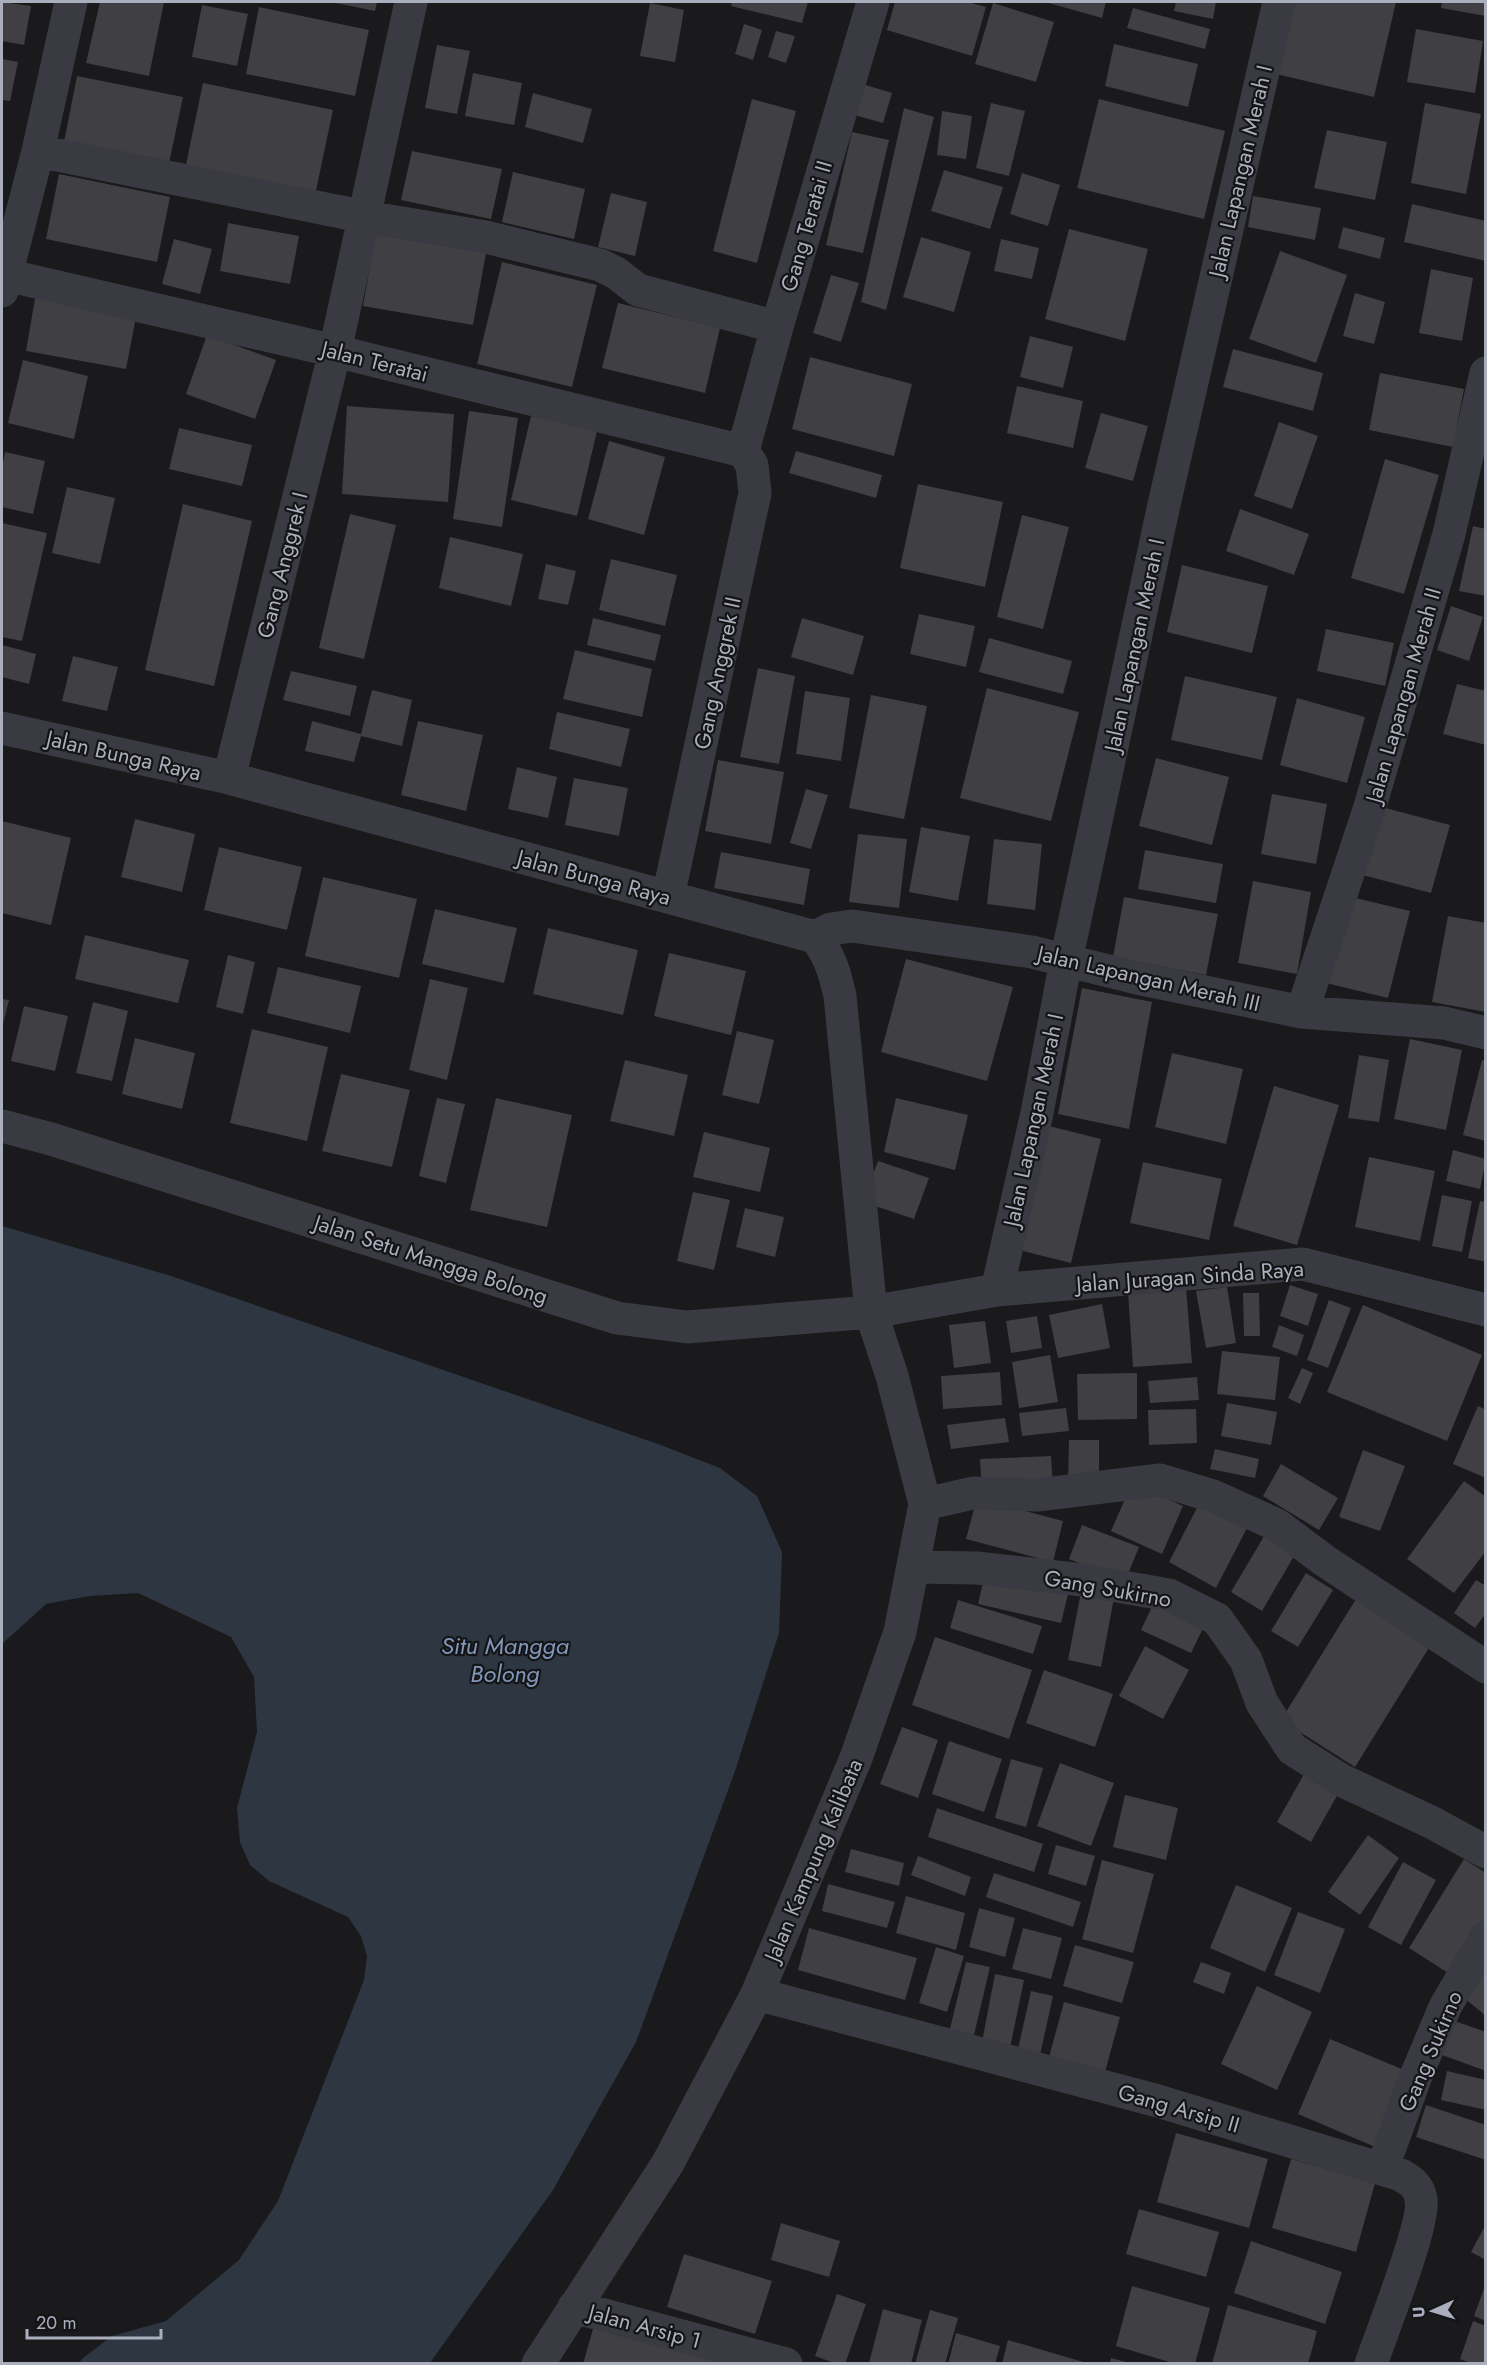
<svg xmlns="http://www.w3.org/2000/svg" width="1487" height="2365" font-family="Jost,sans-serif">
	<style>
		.water { fill: #2e3642 }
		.building { fill: #3f3f44 }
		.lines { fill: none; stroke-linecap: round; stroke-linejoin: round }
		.minor { stroke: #3a3b42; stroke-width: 33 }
		.labels { text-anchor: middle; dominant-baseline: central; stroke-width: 4.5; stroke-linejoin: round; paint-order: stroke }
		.street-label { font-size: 22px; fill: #abaebd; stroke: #151517 }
		.water-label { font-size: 24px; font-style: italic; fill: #8097ba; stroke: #151517 }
	</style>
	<rect width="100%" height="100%" fill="#1a1a1c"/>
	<path class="water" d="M2,1226L171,1276L658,1444L720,1468L757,1496L782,1552L779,1633L735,1771L636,2042L553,2190L430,2363H79L83,2358L112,2336L166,2321L239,2260L278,2201L364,1980L367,1956L361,1936L348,1917L269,1881L250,1865L240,1842L237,1808L257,1732L254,1677L231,1637L138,1593L89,1596L46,1604L2,1644Z"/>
	<path class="building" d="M2,2L31,6L24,45L2,41Z
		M100,2H164L149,76L86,63Z
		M331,2H377L375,11Z
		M732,2H808L802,23L731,6Z
		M895,2H968L986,7L972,56L887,30Z
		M1045,2H1106L1102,18Z
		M1176,2H1216L1213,19L1174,11Z
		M1293,2H1396L1374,97L1276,74Z
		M1442,2H1486V16L1441,8Z
		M650,3L684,10L675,62L640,56Z
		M993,3L1054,22L1036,82L975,64Z
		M202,5L248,14L237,66L192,57Z
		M259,7L369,30L355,96L246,74Z
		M1133,8L1210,29L1205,49L1127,28Z
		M744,24L762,30L753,60L735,54Z
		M1416,29L1483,41L1475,93L1407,82Z
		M776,31L795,36L786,63L768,57Z
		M1114,44L1198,64L1188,107L1105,86Z
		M437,45L470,51L457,114L425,108Z
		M2,59L18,62L10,101L2,100Z
		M473,73L522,83L514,125L465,116Z
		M77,76L183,97L168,168L63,147Z
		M856,82L892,93L883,123L847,113Z
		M203,83L333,110L314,200L184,174Z
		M533,93L592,109L583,143L525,127Z
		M752,99L796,111L757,263L713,251Z
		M1099,99L1225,131L1204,219L1077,188Z
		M991,103L1025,111L1009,176L976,168Z
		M1425,103L1481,114L1466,194L1411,183Z
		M904,108L934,117L886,310L861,302Z
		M942,111L972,116L966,159L937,155Z
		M1327,130L1387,142L1375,200L1314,188Z
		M852,132L889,140L863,253L826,245Z
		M412,151L502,169L491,219L401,200Z
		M944,170L1003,187L990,229L931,211Z
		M513,172L585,189L574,239L502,222Z
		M1022,173L1060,185L1048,226L1010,214Z
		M59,174L170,197L157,262L46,239Z
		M611,193L647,202L635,256L598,247Z
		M1253,196L1321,208L1315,240L1248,227Z
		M1412,204L1486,221V261L1404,242Z
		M228,223L299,236L290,284L220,271Z
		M1343,227L1385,238L1380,259L1338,248Z
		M1069,229L1148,249L1125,341L1045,319Z
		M376,233L486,253L473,325L363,306Z
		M921,237L971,252L954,312L903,297Z
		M174,239L212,249L200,294L162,284Z
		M1001,239L1039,248L1032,279L994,271Z
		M1280,251L1347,275L1316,363L1249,339Z
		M502,262L597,285L572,387L477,364Z
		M1431,269L1473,278L1462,341L1419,333Z
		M831,275L859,283L841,342L813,333Z
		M36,293L137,312L126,369L26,351Z
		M1355,293L1385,302L1374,344L1343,336Z
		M618,303L720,328L705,393L602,368Z
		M207,335L276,360L255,419L186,394Z
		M1030,336L1073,347L1063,388L1020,377Z
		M1233,349L1323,373L1313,411L1223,387Z
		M810,357L912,384L894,456L792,429Z
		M23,360L88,376L74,439L8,423Z
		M1380,373L1464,389L1453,447L1369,430Z
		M1017,386L1083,401L1073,448L1007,433Z
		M347,406L454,414L448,502L342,494Z
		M469,411L518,418L502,527L453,519Z
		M1101,413L1148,426L1133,481L1085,468Z
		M531,416L597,431L577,516L511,500Z
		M1279,422L1318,436L1292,509L1254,496Z
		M179,428L252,445L242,486L169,469Z
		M609,441L665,457L644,535L588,519Z
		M796,451L882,475L876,498L789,473Z
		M5,452L45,461L33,514L2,507V469Z
		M1385,459L1439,475L1404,594L1351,578Z
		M918,484L1003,502L985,587L900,568Z
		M67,487L115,498L100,564L52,553Z
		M183,504L252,521L214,686L145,670Z
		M1240,509L1309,534L1294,575L1226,551Z
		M350,514L396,525L364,659L319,648Z
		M1022,515L1069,527L1043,629L997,617Z
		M2,523L47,533L22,641L2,637Z
		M1473,526L1486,529V596L1459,591Z
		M450,537L523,554L511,606L439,588Z
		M611,559L677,575L665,626L599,610Z
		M546,564L576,571L568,605L538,599Z
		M1182,565L1268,586L1252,653L1167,632Z
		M1451,606L1483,617L1469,661L1437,650Z
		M919,614L975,626L966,667L910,654Z
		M593,618L661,635L655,661L587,645Z
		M802,618L864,636L853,675L791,657Z
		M1326,629L1394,643L1385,686L1317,671Z
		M989,638L1072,661L1063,694L979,672Z
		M2,645L36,654L29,684L2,677Z
		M575,650L652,669L642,717L563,699Z
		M73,656L118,667L107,711L62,701Z
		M758,668L795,676L779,764L740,757Z
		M291,671L357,686L350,716L283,700Z
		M1185,676L1277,697L1262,760L1171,740Z
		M1457,684L1486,691V745L1443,734Z
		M987,688L1079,712L1051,821L960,798Z
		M372,690L412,700L402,746L361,736L354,762L305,751L312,721L361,734Z
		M805,691L850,698L841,761L796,754Z
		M871,695L927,706L904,819L849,808Z
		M1297,698L1365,717L1347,783L1280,765Z
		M557,712L630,729L621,767L549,749Z
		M418,721L483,735L466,811L401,795Z
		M1156,758L1229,777L1212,845L1139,826Z
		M718,760L784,772L771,844L705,831Z
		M517,767L557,777L548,818L508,809Z
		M574,778L628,788L619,836L565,825Z
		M806,789L828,795L811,849L790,843Z
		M1272,794L1327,804L1316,864L1261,854Z
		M1374,805L1450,825L1431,893L1355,873Z
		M135,819L195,834L182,892L121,877Z
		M2,821L71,838L51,925L2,913Z
		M921,827L970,836L958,901L909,892Z
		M858,834L907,839L899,908L849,902Z
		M994,839L1042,844L1035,910L987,904Z
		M219,847L302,867L287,930L204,910Z
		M1145,850L1223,864L1216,903L1138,889Z
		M721,852L810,869L804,905L714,888Z
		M323,877L417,899L399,978L305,956Z
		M1253,881L1311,892L1297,974L1238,963Z
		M1347,896L1410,911L1388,998L1326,983Z
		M1124,897L1218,914L1206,975L1113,957Z
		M435,909L517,928L504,983L422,964Z
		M1448,916L1486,923V1012L1432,1002Z
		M548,928L638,950L623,1015L533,994Z
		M85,935L189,960L178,1003L75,979Z
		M669,953L746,971L731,1035L654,1016Z
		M228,955L255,962L243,1014L216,1007Z
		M906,959L1013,987L987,1081L881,1052Z
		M278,967L361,986L350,1033L267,1013Z
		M430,979L468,988L447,1080L409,1070Z
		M1082,988L1152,1002L1129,1129L1058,1114Z
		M2,999L9,1000L2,1028Z
		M93,1002L128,1011L112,1081L76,1073Z
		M24,1006L68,1016L55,1071L11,1061Z
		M252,1029L328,1047L307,1141L230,1123Z
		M737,1031L774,1040L759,1104L722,1095Z
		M135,1038L195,1053L182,1109L122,1094Z
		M1410,1039L1462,1050L1446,1130L1394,1119Z
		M1172,1053L1243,1069L1226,1144L1155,1127Z
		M1359,1055L1389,1060L1379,1122L1348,1118Z
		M625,1060L688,1075L674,1136L610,1121Z
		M1482,1060L1486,1061V1141L1463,1135Z
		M341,1074L410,1090L392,1167L322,1151Z
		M1274,1086L1339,1105L1297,1245L1233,1226Z
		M437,1098L465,1104L446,1183L419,1176Z
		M496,1098L572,1115L547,1227L470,1210Z
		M896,1098L968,1115L955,1170L884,1152Z
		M1045,1125L1101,1139L1071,1263L1015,1249Z
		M704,1132L770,1148L760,1192L693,1177Z
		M1453,1150L1486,1159L1480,1189L1446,1181Z
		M1369,1157L1435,1171L1420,1241L1355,1227Z
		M878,1161L929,1178L914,1219L863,1202Z
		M1143,1162L1222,1179L1209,1240L1130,1223Z
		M693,1192L730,1200L714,1270L677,1261Z
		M1442,1195L1472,1201L1462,1252L1432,1246Z
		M1480,1201L1486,1202V1262L1468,1258Z
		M745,1208L784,1217L775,1257L736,1247Z
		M1290,1285L1318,1294L1308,1326L1280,1316Z
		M1186,1287L1192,1363L1133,1367L1128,1291Z
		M1227,1287L1236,1343L1206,1348L1196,1291Z
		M1243,1293H1259L1260,1336H1244Z
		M1329,1300L1351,1308L1328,1368L1307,1360Z
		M1102,1304L1110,1348L1058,1358L1049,1315Z
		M1363,1305L1482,1355L1447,1441L1327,1392Z
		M1037,1316L1042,1348L1011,1353L1006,1321Z
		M985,1321L991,1363L954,1368L949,1325Z
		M1279,1325L1304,1335L1297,1356L1272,1347Z
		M1222,1351L1280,1357L1275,1400L1217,1394Z
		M1050,1355L1058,1402L1019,1408L1012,1362Z
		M1302,1368L1313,1373L1300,1404L1288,1398Z
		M1000,1372L1002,1405L943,1409L941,1376Z
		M1137,1373V1419L1078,1420L1077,1374Z
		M1197,1377L1199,1400L1150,1403L1148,1381Z
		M1227,1403L1277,1412L1271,1445L1221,1436Z
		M1478,1406L1486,1410V1478L1453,1464Z
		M1066,1408L1069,1431L1022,1436L1019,1413Z
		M1196,1409L1197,1443L1149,1445L1148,1410Z
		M1005,1418L1009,1442L951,1449L947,1425Z
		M1069,1440H1099V1484H1068Z
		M1215,1449L1259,1459L1255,1478L1210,1469Z
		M1363,1450L1405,1466L1380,1531L1339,1517Z
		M1051,1456L1053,1486L982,1490L980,1459Z
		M1281,1464L1338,1498L1319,1530L1263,1496Z
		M1464,1481L1486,1497V1551L1454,1593L1407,1559Z
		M1132,1483L1183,1506L1162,1554L1111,1531Z
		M977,1498L1063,1521L1053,1562L966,1539Z
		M1201,1500L1248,1526L1216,1588L1169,1562Z
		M1082,1525L1139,1547L1125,1581L1069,1559Z
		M1270,1526L1301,1544L1262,1611L1231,1592Z
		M986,1570L1069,1590L1061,1623L978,1604Z
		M1306,1573L1333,1590L1298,1647L1271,1631Z
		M1476,1580L1486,1586V1613L1475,1628L1454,1613Z
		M1361,1591L1435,1638L1355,1767L1281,1720Z
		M1081,1592L1114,1598L1101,1667L1068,1660Z
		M1156,1598L1206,1622L1191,1653L1141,1630Z
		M958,1600L1042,1626L1033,1654L950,1628Z
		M935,1637L1032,1670L1009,1739L912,1705Z
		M1145,1646L1189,1670L1163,1719L1119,1696Z
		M1044,1670L1113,1694L1095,1747L1026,1723Z
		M902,1727L938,1740L918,1798L880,1784Z
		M949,1741L1002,1759L984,1812L932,1794Z
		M1011,1759L1043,1768L1026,1827L995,1818Z
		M1060,1763L1114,1783L1091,1846L1037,1826Z
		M1304,1774L1338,1794L1311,1842L1277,1822Z
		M1125,1795L1178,1808L1166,1860L1113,1847Z
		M937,1808L1043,1844L1034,1872L928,1837Z
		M1368,1835L1399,1858L1360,1915L1328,1892Z
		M1056,1845L1095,1856L1086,1886L1048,1874Z
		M851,1849L904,1863L899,1886L845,1872Z
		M918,1856L971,1877L965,1896L911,1875Z
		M1464,1859L1486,1873V1923L1453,1976L1409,1948Z
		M1102,1860L1154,1874L1133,1953L1082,1939Z
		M1403,1862L1436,1880L1401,1945L1368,1927Z
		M994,1873L1081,1902L1073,1927L986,1897Z
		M828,1884L895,1902L887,1928L822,1911Z
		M1236,1885L1292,1908L1265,1972L1210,1948Z
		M906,1896L965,1913L956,1950L896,1933Z
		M979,1908L1015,1918L1005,1957L969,1947Z
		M1298,1912L1345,1929L1320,1993L1274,1975Z
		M809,1928L917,1958L905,2000L798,1970Z
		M1023,1928L1062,1938L1051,1979L1012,1969Z
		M1075,1945L1134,1962L1122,2003L1063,1986Z
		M936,1947L964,1956L947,2012L919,2003Z
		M966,1962L990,1967L974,2035L950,2029Z
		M1201,1962L1231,1973L1224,1994L1193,1982Z
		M1486,1970V2016L1463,1997Z
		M995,1974L1024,1980L1010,2048L982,2042Z
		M1257,1986L1312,2012L1277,2090L1221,2064Z
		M1031,1991L1053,1996L1040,2055L1018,2049Z
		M1064,2002L1120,2017L1105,2072L1049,2057Z
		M1446,2018L1486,2032V2071L1434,2052Z
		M1330,2039L1411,2073L1380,2149L1298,2114Z
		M1447,2071L1486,2080V2110L1441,2100Z
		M1426,2105L1486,2125V2160L1416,2137Z
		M1176,2133L1268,2159L1249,2228L1157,2202Z
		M1291,2159L1375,2183L1356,2252L1272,2228Z
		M1139,2209L1219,2232L1206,2277L1126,2254Z
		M781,2223L840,2241L829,2277L771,2260Z
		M1486,2224V2260L1471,2252Z
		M1251,2241L1342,2272L1325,2324L1234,2293Z
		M684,2254L772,2281L755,2334L667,2307Z
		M1132,2286L1210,2308L1195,2364H1176L1116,2346Z
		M1485,2286L1486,2287V2321L1474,2316Z
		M837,2294L866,2304L845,2364H837L815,2356Z
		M1228,2305L1317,2331L1308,2364H1212Z
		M883,2309L922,2320L911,2364L869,2363Z
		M930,2310L958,2318L945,2364H915Z
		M1473,2321L1486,2326V2364H1472L1460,2359Z
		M595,2322L729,2364H583Z
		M956,2333L1000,2346L995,2364H948Z
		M1008,2340L1087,2363V2364H1002Z
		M1111,2358L1130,2363L1129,2364H1110Z"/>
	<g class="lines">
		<path class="minor" d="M38,151L366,217L486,237L600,265L616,273L638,290L777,327
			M6,275L335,351L743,451
			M2,291L38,151L71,2
			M743,451L777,327L873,2
			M2,728L229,778L815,937C830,955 835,974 840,996L871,1312L892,1376L925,1504L900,1632L856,1758L757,1994L668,2163L538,2364
			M229,778L335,351L411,2
			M668,897L755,493L752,465L743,451
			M815,937L831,929L852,926L1032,952L1137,978L1302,1012L1444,1023L1486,1033
			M1302,1012L1369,810L1449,534L1486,373
			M2,1126L51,1139L617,1318L687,1327L871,1312L997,1290L1303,1264L1486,1310
			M997,1290L1037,1113L1066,961L1163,509L1279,2
			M925,1504L973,1493L1037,1495L1160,1480L1213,1496L1277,1525L1325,1561L1486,1667
			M913,1567L977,1568L1083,1580L1169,1595L1217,1619L1246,1660L1262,1703L1292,1749L1341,1780L1433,1823L1486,1852
			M757,1994L1158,2101L1401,2175C1411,2181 1419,2186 1421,2199C1426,2222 1381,2334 1371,2364
			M1382,2169L1416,2076L1445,2007L1486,1937
			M574,2307L786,2364"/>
	</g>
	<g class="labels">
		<g class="street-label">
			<text transform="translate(1240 171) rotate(-77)">Jalan Lapangan Merah I</text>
			<text transform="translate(806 226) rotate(-74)">Gang Teratai II</text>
			<text transform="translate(375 361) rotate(14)">Jalan Teratai</text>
			<text transform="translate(282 565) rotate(-76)">Gang Anggrek I</text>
			<text transform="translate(1134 645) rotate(-78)">Jalan Lapangan Merah I</text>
			<text transform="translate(717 673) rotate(-78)">Gang Anggrek II</text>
			<text transform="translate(1403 695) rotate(-74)">Jalan Lapangan Merah II</text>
			<text transform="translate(124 755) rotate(13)">Jalan Bunga Raya</text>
			<text transform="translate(594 877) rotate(15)">Jalan Bunga Raya</text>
			<text transform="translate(1149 978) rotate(13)">Jalan Lapangan Merah III</text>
			<text transform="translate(1033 1120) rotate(-78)">Jalan Lapangan Merah I</text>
			<text transform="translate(431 1259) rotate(18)">Jalan Setu Mangga Bolong</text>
			<text transform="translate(1190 1276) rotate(-4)">Jalan Juragan Sinda Raya</text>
			<text transform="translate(1108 1588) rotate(10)">Gang Sukirno</text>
			<text transform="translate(813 1860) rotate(-67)">Jalan Kampung Kalibata</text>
			<text transform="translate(1430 2051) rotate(-67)">Gang Sukirno</text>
			<text transform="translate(1179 2108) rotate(16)">Gang Arsip II</text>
			<text transform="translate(645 2326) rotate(15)">Jalan Arsip 1</text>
		</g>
		<g class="water-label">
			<text x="505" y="1645">Situ Mangga<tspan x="505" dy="28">Bolong</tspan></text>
		</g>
	</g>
	<rect width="1487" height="2365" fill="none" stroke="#abaebd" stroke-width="6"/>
	<g transform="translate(1433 2311) rotate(266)" stroke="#151517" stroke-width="4.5" paint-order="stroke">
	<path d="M0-4.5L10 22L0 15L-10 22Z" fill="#abaebd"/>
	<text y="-9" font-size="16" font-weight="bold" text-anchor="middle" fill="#abaebd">U</text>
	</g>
	<path d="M27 2329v9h134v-9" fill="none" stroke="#abaebd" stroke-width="3"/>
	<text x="36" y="2329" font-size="18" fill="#abaebd" stroke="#151517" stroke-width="4.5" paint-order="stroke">20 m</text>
</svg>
